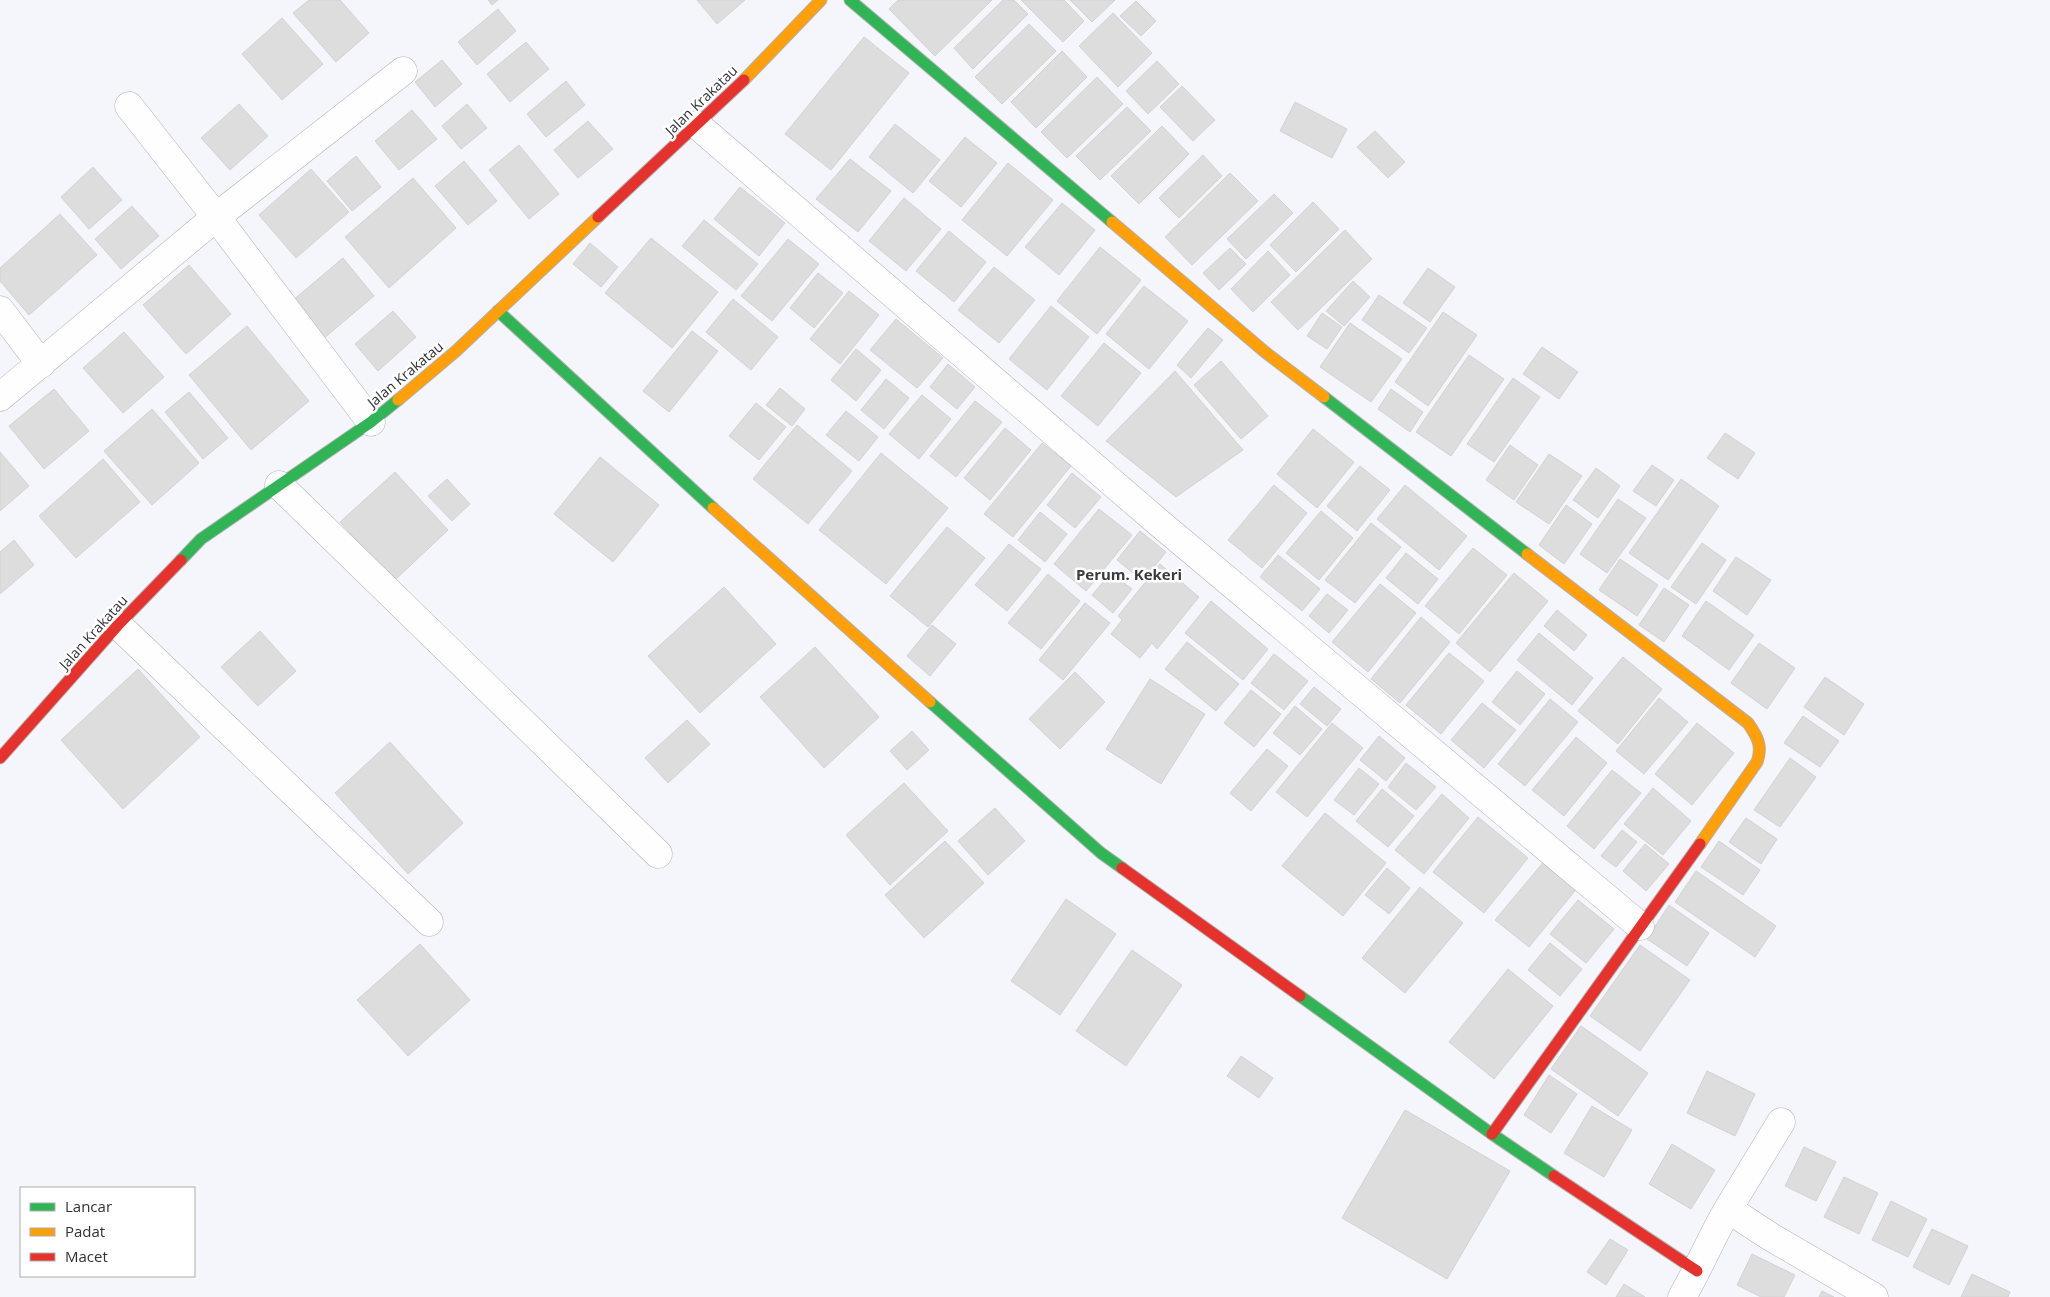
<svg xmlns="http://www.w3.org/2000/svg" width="2050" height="1297" font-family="'Open Sans',sans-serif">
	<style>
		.building { fill: #deddde; stroke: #d3d2d3 }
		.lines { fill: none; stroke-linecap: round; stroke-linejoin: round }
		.street-casing { stroke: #b0b1b4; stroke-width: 29 }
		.fast-casing { stroke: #b0b1b4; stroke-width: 13 }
		.slow-casing { stroke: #b0b1b4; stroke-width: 13 }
		.jam-casing { stroke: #b0b1b4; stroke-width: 13 }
		.street { stroke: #fefefe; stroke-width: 28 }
		.fast { stroke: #30b455; stroke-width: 11 }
		.slow { stroke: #ff9f0a; stroke-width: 11 }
		.jam { stroke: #e5322d; stroke-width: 11 }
		.labels { text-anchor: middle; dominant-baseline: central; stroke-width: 5; stroke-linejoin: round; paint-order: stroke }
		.street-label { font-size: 14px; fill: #303134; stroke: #fff }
		.neighbourhood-label { font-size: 15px; font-weight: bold; fill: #393940; stroke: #fff }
	</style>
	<rect width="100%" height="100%" fill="#f5f6fb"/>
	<path class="building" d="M309,0H340L369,33L336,62L293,13Z
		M488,0H498L492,5Z
		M697,0H745L717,24Z
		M898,0H992L935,56L889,9Z
		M1003,0H1014L1028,14L973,69L954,48Z
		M1021,0H1064L1084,21L1063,42Z
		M1070,0H1115L1092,22Z
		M1136,1L1156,21L1141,36L1120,16Z
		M498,9L516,31L477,65L458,42Z
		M1113,13L1152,53L1118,87L1079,46Z
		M282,18L323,64L282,100L242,54Z
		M1029,24L1056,51L1002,104L975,77Z
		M864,37L909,73L831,170L785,134Z
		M526,42L549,69L510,102L487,74Z
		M1062,51L1087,77L1036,128L1011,102Z
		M442,60L462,84L435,107L415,82Z
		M1157,61L1179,84L1148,114L1126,91Z
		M1097,77L1123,104L1067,158L1041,132Z
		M566,81L585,105L546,137L527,114Z
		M1182,86L1215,120L1193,141L1160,107Z
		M1295,102L1347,129L1332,158L1280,131Z
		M239,104L268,136L230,170L201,138Z
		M467,104L487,128L461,149L442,126Z
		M1127,107L1151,131L1100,180L1076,156Z
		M412,110L437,139L399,170L375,141Z
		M588,121L613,149L578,178L554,150Z
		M895,124L940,160L913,193L869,157Z
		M1162,126L1189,154L1139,204L1111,176Z
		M1375,131L1405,162L1388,178L1357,147Z
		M965,137L997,163L961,207L929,181Z
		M519,145L559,194L529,219L489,170Z
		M1203,155L1222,176L1179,218L1159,198Z
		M356,156L381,187L352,211L327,181Z
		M850,159L891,191L858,232L816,199Z
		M464,161L497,201L468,225L435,186Z
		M1008,163L1053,200L1007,256L962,220Z
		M93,167L122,200L89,229L61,197Z
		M311,169L349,212L296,258L259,215Z
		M1230,173L1258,201L1192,265L1165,237Z
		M413,178L456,228L389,288L345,237Z
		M740,187L785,223L759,256L714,219Z
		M1274,194L1293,213L1246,259L1227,239Z
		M904,198L941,229L906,271L869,241Z
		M1313,202L1339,229L1296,272L1270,245Z
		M1062,203L1095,230L1059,275L1025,247Z
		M132,206L159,236L121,269L95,239Z
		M60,214L97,255L29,315L0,281V268Z
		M704,220L758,264L736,290L682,246Z
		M1345,230L1372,259L1298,330L1271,302Z
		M949,231L986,262L954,302L916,271Z
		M651,238L718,292L672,348L605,293Z
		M788,239L819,264L772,321L741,296Z
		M590,243L618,267L601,287L573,264Z
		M1100,247L1141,280L1097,334L1057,301Z
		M1230,248L1246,264L1219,290L1203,273Z
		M1268,251L1290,275L1253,312L1231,289Z
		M343,258L374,296L323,339L292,301Z
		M189,265L231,314L186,354L143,305Z
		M994,267L1035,300L999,343L958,310Z
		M1428,268L1455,287L1430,322L1403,303Z
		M818,273L843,293L814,328L790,308Z
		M1353,281L1370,297L1344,326L1326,311Z
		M1144,286L1188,321L1149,369L1106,334Z
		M849,291L879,315L840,364L810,339Z
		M1379,295L1427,328L1409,353L1362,320Z
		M733,299L778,337L751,370L706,332Z
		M1051,306L1089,337L1047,390L1009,359Z
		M393,311L416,337L378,371L355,344Z
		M1443,312L1477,335L1428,406L1395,382Z
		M1322,313L1342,327L1327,349L1307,336Z
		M896,319L943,358L917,388L870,350Z
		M1350,323L1402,359L1371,402L1320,367Z
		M247,326L309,401L251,450L189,375Z
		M1208,328L1223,340L1191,378L1177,365Z
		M692,331L718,351L669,412L643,391Z
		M124,332L164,377L123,413L83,368Z
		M1104,343L1141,373L1098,426L1061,396Z
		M1542,347L1578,372L1559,399L1523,374Z
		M856,349L881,370L856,401L831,380Z
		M1469,355L1504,379L1451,456L1416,432Z
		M1221,361L1268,416L1241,439L1194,385Z
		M948,364L975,387L957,409L930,387Z
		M1175,371L1243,450L1176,497L1106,441Z
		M1513,378L1540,397L1494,462L1467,444Z
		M886,379L909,398L884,429L861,410Z
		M780,388L805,409L792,426L766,405Z
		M54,389L89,431L44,469L9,426Z
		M1391,389L1423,412L1410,432L1378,409Z
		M189,392L228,438L203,459L165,412Z
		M922,395L951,419L919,459L889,434Z
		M975,401L1002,422L956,477L930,456Z
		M756,403L786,427L759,460L729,436Z
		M152,409L199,463L152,505L104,451Z
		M846,411L878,437L859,461L826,435Z
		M797,425L852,471L808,524L753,479Z
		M1005,428L1031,450L990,500L964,478Z
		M1313,429L1354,462L1317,508L1277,474Z
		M1725,433L1755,453L1738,479L1707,458Z
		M1042,443L1071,466L1013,537L984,514Z
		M1510,445L1538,465L1514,500L1486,480Z
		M0,452L29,486L0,511Z
		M881,453L948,508L886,584L819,530Z
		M1549,454L1582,476L1549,524L1516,502Z
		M600,457L659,505L613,562L554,514Z
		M103,459L140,502L76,558L39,516Z
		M1652,465L1674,480L1656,506L1633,491Z
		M1360,466L1390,490L1357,531L1327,506Z
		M1596,468L1620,486L1598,518L1573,500Z
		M395,472L448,530L394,581L340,522Z
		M1072,473L1101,497L1075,528L1047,505Z
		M447,479L470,504L452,521L428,496Z
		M1681,479L1719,506L1668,580L1629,553Z
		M1274,485L1307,513L1262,568L1228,540Z
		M1405,485L1467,536L1439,570L1377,519Z
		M1618,499L1646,518L1607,573L1580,554Z
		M1566,505L1592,524L1564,564L1539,545Z
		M1099,509L1132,535L1086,591L1054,564Z
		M1321,511L1353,538L1319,580L1286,553Z
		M1040,512L1067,534L1045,562L1018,540Z
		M1371,523L1401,547L1355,603L1325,580Z
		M947,527L985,558L928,627L890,596Z
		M1140,531L1166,552L1143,581L1117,560Z
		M14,540L34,565L0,594V552Z
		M1702,543L1726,560L1696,604L1671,587Z
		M1009,544L1041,569L1007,611L975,585Z
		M1473,548L1507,575L1459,634L1425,606Z
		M1406,553L1438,579L1418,604L1386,578Z
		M1278,555L1320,589L1302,611L1260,577Z
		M1736,557L1771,580L1747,615L1713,591Z
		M1620,559L1658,585L1637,616L1599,590Z
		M1160,564L1199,597L1157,649L1152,643L1140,658L1111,634L1122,620L1118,616Z
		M1111,573L1132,589L1113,613L1092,595Z
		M1514,573L1548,601L1490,672L1456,643Z
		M1048,574L1080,601L1041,649L1008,623Z
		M1380,584L1416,613L1368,672L1332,642Z
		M724,587L776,644L700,713L648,656Z
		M1664,588L1689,605L1664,642L1639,625Z
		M1327,594L1348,610L1329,633L1309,616Z
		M1211,601L1268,649L1243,680L1185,633Z
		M1706,601L1754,635L1729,670L1682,636Z
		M1085,603L1110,623L1063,680L1039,660Z
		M1557,610L1587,635L1574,651L1544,626Z
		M1421,617L1450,642L1400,703L1371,679Z
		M932,625L956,644L930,676L907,656Z
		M260,631L296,671L258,706L221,667Z
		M1539,633L1593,678L1572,705L1517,660Z
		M1187,642L1239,684L1216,711L1165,669Z
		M1759,643L1795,668L1767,709L1731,683Z
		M815,647L879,717L824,768L760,697Z
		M1449,653L1484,681L1441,734L1406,705Z
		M1274,654L1308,681L1284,710L1251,683Z
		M1623,657L1662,689L1618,744L1578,711Z
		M138,669L200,737L123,809L61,740Z
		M1517,671L1545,694L1520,725L1492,702Z
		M1075,672L1105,702L1060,749L1029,719Z
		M1825,677L1864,704L1844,735L1804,707Z
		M1150,679L1205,714L1161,784L1106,749Z
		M1314,687L1341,709L1327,726L1300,704Z
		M1251,690L1281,714L1254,747L1224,723Z
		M1659,698L1688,722L1644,774L1616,751Z
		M1550,699L1578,722L1525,786L1498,764Z
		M1482,703L1516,730L1484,768L1451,740Z
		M1295,706L1322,729L1300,755L1273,733Z
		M1803,716L1839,741L1820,767L1784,743Z
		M687,720L710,744L668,783L645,758Z
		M1332,723L1363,748L1307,817L1276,792Z
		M1697,723L1734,753L1692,805L1655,774Z
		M912,731L929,750L907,770L890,751Z
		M1379,736L1405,758L1386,781L1360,760Z
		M1576,737L1607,763L1564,816L1532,790Z
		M390,742L463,823L408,874L335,793Z
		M1267,749L1288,766L1251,811L1230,793Z
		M1790,758L1816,777L1780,827L1754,810Z
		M1406,763L1436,787L1416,810L1388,787Z
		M1359,768L1379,784L1354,815L1334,800Z
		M1612,770L1641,793L1594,849L1567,826Z
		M904,783L948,831L890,885L846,835Z
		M1653,788L1691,821L1663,855L1624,824Z
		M1382,789L1414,816L1388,847L1356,821Z
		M1442,794L1469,818L1424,874L1395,850Z
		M995,808L1025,841L988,875L958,841Z
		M1325,813L1386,863L1343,916L1282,866Z
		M1478,817L1528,858L1484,913L1433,872Z
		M1746,818L1777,839L1761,864L1729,842Z
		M1622,830L1637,842L1616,867L1601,856Z
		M945,841L984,883L924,938L885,895Z
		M1719,841L1760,870L1743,895L1701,867Z
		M1645,844L1669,864L1646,891L1623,871Z
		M1546,859L1579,886L1529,947L1495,920Z
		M1387,868L1410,888L1389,914L1365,895Z
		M1696,871L1776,926L1755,957L1675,902Z
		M1420,887L1463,923L1405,993L1362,958Z
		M1066,899L1116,934L1060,1015L1011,981Z
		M1578,900L1614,929L1586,963L1550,934Z
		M1669,905L1709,933L1687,966L1647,939Z
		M1550,943L1582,969L1560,996L1528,970Z
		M420,944L470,1000L408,1056L357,1000Z
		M1640,945L1690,980L1640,1051L1590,1016Z
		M1132,950L1182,985L1126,1066L1076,1031Z
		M1508,969L1553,1006L1494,1079L1449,1042Z
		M1581,1026L1648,1073L1618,1116L1551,1069Z
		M1241,1056L1273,1078L1259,1098L1227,1076Z
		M1707,1071L1755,1094L1735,1136L1687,1113Z
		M1549,1075L1577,1094L1551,1133L1524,1115Z
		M1592,1106L1632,1130L1604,1177L1564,1153Z
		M1405,1110L1510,1171L1447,1279L1342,1218Z
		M1672,1144L1715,1170L1691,1209L1649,1184Z
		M1804,1147L1836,1162L1816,1201L1785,1186Z
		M1844,1177L1878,1193L1859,1234L1824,1217Z
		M1891,1201L1927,1219L1908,1257L1872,1240Z
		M1932,1229L1968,1246L1949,1285L1913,1267Z
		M1610,1239L1628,1250L1606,1285L1587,1272Z
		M1752,1254L1795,1275L1784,1297H1761L1737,1285Z
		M1972,1274L2010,1292L2008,1297H1961Z
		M1624,1284L1645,1297H1616Z
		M1822,1291L1834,1297H1819Z"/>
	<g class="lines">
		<g class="street-casing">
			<path id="street" d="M129,106L216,217L371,422
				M697,125L1158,522L1640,926
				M0,310L41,364
				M0,397L216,217L403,71
				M279,485L658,854
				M118,625L429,922
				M1728,1209L1781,1122
				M1682,1297C1699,1268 1711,1238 1728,1209L1771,1237L1874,1297"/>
		</g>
		<g class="fast-casing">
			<path id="fast" d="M850,0L1112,222
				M498,311L713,508
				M1324,397L1527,554
				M181,560L201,539L371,422L398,400
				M930,702L1101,853L1122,868
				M1300,996L1492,1134L1554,1176"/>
		</g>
		<g class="slow-casing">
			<path id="slow" d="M744,80L821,0
				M1112,222L1265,352L1324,397
				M398,400L456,351L598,217
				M713,508L930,702
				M1527,554L1748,723C1757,736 1763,746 1757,762L1700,844"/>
		</g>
		<g class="jam-casing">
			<path id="jam" d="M598,217L744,80
				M0,758L118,625L181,560
				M1122,868L1300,996
				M1492,1134L1700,844
				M1554,1176L1697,1271"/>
		</g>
		<use href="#street" class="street"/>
		<use href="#fast" class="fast"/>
		<use href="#slow" class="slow"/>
		<use href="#jam" class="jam"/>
	</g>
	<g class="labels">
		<g class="street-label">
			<text transform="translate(701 100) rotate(-44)">Jalan Krakatau</text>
			<text transform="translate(405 374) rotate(-40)">Jalan Krakatau</text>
			<text transform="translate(93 632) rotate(-48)">Jalan Krakatau</text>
		</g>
		<g class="neighbourhood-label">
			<text x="1129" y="574">Perum. Kekeri</text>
		</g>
	</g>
	<rect x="20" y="1187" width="175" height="90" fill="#ffffff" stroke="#acadae"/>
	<rect x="30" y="1203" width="25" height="8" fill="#30b455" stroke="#acadae"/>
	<text x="65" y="1212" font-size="15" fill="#303134">Lancar</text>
	<rect x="30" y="1228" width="25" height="8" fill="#ff9f0a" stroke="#acadae"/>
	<text x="65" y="1237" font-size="15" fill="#303134">Padat</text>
	<rect x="30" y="1253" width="25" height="8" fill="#e5322d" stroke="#acadae"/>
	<text x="65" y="1262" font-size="15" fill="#303134">Macet</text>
</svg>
